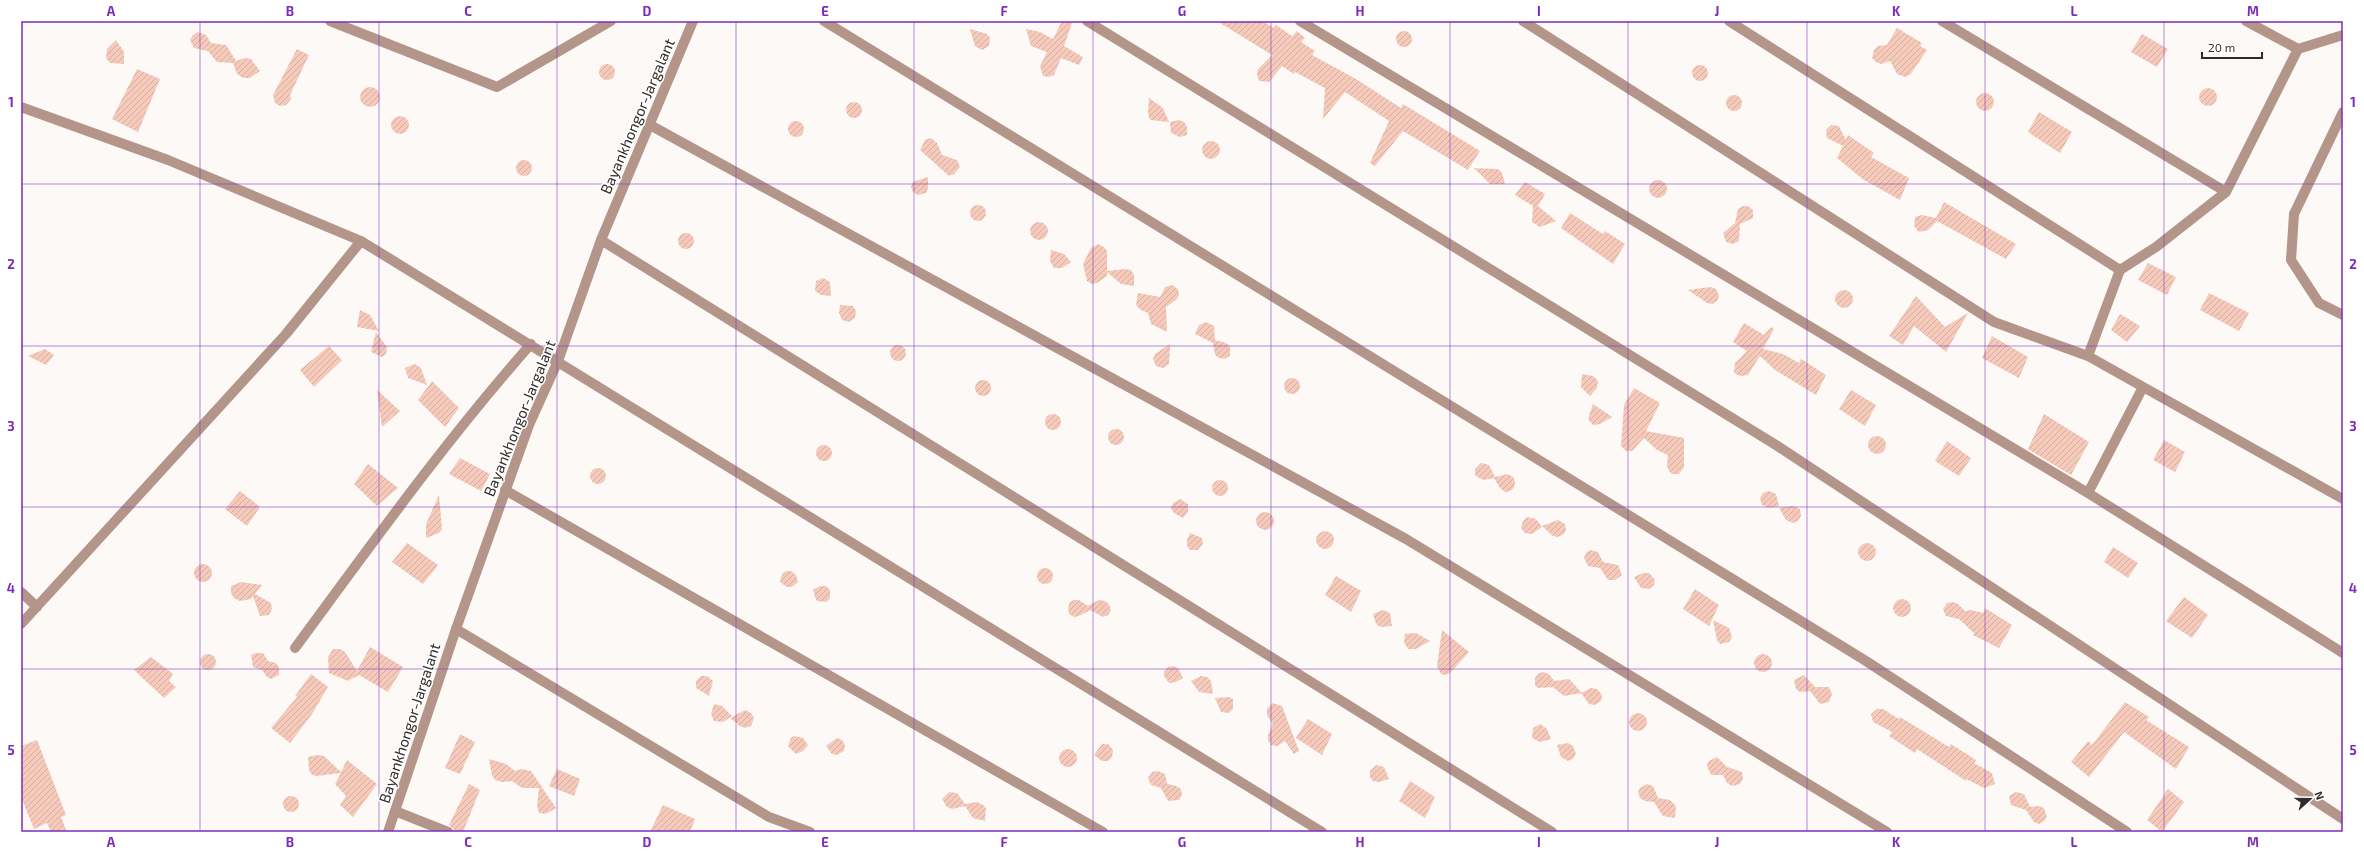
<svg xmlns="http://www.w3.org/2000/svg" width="2364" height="853" font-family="'Exo 2',sans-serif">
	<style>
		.building { fill: url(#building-hatch) }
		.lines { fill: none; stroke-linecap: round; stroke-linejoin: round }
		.minor { stroke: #b4958a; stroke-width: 10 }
		.tertiary { stroke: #b4958a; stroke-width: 10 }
		.grid { fill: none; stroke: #7b2cbf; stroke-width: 1; stroke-opacity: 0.55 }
		.labels { text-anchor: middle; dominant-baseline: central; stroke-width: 3; stroke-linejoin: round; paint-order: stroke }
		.street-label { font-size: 15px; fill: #302c2a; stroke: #fff }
		.neatline { fill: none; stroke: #7b2cbf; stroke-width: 1.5 }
		.grid-label { font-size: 13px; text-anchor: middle; font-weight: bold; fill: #7b2cbf }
	</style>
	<defs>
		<pattern id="building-hatch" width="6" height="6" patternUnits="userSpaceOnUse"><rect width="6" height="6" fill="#f6cabb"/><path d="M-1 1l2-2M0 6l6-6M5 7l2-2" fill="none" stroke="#d3aea1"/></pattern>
	</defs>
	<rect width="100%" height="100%" fill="#fdf9f7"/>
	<path class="building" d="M1062,21L1072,23L1064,46L1083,57L1079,65L1061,58L1054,75L1049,77L1043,76L1040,66L1047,52L1031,46L1026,29L1040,32L1053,39Z
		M1217,21H1262L1274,28L1276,25L1292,36L1297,31L1305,38L1301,42L1315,51L1312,55L1356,79L1401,108L1403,104L1480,151L1468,170L1403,131L1375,166L1370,163L1389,121L1345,92L1323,119L1325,88L1295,72L1294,74L1282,66L1269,82L1259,81L1257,74L1258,69L1272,55Z
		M1897,28L1922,43L1920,46L1927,50L1910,75L1905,77L1897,74L1890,61L1881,64L1876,62L1872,58L1874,50L1878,46L1887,45Z
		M970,29L987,34L990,38L989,46L982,50L975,46Z
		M1396 39a8 8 0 1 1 16 0a8 8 0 1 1-16 0Z
		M198,32L206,35L211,43L226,45L236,61L245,58L251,59L260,71L250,78H243L237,74L233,63L217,62L208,51L194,48L190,40L193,35Z
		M2142,34L2168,49L2157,67L2131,52Z
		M116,40L124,52V64L110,63L106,58L107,49Z
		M297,49L309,55L290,95L291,99L286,105L280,106L275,103L273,95Z
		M599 72a8 8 0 1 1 16 0a8 8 0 1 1-16 0Z
		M1692 73a8 8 0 1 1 16 0a8 8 0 1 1-16 0Z
		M137,69L160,79L138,132L112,119Z
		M360 97a10 10 0 1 1 20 0a10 10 0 1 1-20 0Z
		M2199 97a9 9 0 1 1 18 0a9 9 0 1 1-18 0Z
		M1976 102a9 9 0 1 1 18 0a9 9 0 1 1-18 0Z
		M1726 103a8 8 0 1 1 16 0a8 8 0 1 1-16 0Z
		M1149,98L1163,108L1169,122L1150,120L1148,113Z
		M846 110a8 8 0 1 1 16 0a8 8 0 1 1-16 0Z
		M2039,112L2072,132L2060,153L2028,132Z
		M391 125a9 9 0 1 1 18 0a9 9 0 1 1-18 0Z
		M1179,120L1184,122L1187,127V135L1180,137L1171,133L1170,122Z
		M788 129a8 8 0 1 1 16 0a8 8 0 1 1-16 0Z
		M1831,125L1839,126L1846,140L1848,135L1874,153L1871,157L1909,178L1900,200L1864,180L1837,158L1843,146L1827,138L1826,130Z
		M931,138L937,143L942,155L957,160L960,167L954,174L949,176L920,150L925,140Z
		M1202 150a9 9 0 1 1 18 0a9 9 0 1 1-18 0Z
		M516 168a8 8 0 1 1 16 0a8 8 0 1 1-16 0Z
		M1474,168L1498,169L1502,173L1505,184H1490Z
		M928,177V188L926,193L918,195L913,192L911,187L913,182Z
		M1649 189a9 9 0 1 1 18 0a9 9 0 1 1-18 0Z
		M1525,182L1545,194L1538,206L1556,221L1540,227L1532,222L1533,206L1515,195Z
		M1944,202L2016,244L2006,259L1937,221L1928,230L1919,232L1914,226L1915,217L1922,215L1936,218Z
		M970 213a8 8 0 1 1 16 0a8 8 0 1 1-16 0Z
		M1743,206H1748L1753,210V218L1740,224L1739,241L1733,244L1726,242L1723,233L1735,223L1738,209Z
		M1570,213L1603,234L1605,231L1625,244L1613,264L1561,228Z
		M1030 231a9 9 0 1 1 18 0a9 9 0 1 1-18 0Z
		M678 241a8 8 0 1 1 16 0a8 8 0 1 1-16 0Z
		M1098,244L1104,247L1107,251V271L1125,269L1131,270L1134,275V286L1121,284L1107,272V276L1097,283L1092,284L1087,281L1083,264L1091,248Z
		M1051,250L1064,254L1071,262L1062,268H1054L1050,261Z
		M2148,263L2176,277L2167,295L2138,280Z
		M823,278L830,282L831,296L821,295L815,291L816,281Z
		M1172,285L1178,289L1179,295L1176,300L1166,307L1167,332L1151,324L1148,313L1141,310L1136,305L1138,293L1160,297L1165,287Z
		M1710,287L1716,289L1719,296L1717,301L1712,304L1707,303L1688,290Z
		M1835 299a9 9 0 1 1 18 0a9 9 0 1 1-18 0Z
		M2209,293L2249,313L2239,331L2200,310Z
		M1916,296L1945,327L1968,313L1946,352L1914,326L1903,345L1889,336Z
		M840,305L853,306L856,311L855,318L849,322L842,320L839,313Z
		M360,310L370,315L379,331L357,327Z
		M2120,314L2140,326L2127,342L2111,330Z
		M1206,322L1214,326L1215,340L1226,343L1230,346V356L1224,359L1219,358L1215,355L1213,343L1195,334L1199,325Z
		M1744,323L1764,335L1771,327L1774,329L1763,349L1783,354L1799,363L1801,359L1826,375L1816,395L1775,370L1760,356L1748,375L1740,376L1734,373L1735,363L1747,351L1733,342Z
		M376,332L387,347L386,354L382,357L371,352Z
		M1992,336L2028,357L2019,378L1982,358Z
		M1170,344L1169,364L1163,368L1156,366L1153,359L1155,354Z
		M890 353a8 8 0 1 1 16 0a8 8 0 1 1-16 0Z
		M329,346L342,360L314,387L300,370Z
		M45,349L54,355L46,365L28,356Z
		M415,364L421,368L427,385L408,378L405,368Z
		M1582,374L1593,376L1598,381L1597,388L1590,396L1581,387Z
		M1284 386a8 8 0 1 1 16 0a8 8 0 1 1-16 0Z
		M975 388a8 8 0 1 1 16 0a8 8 0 1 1-16 0Z
		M432,381L459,408L445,427L418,400Z
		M1634,388L1660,403L1646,431L1684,438V467L1679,474H1672L1669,471L1667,466L1668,455L1657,450L1644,438L1632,451H1626L1621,446L1624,405Z
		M377,390L400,411L382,427Z
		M1851,390L1876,405L1865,426L1839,409Z
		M1593,404L1612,417L1600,424L1593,425L1588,419Z
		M1045 422a8 8 0 1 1 16 0a8 8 0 1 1-16 0Z
		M2044,414L2089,442L2071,475L2028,449Z
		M1108 437a8 8 0 1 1 16 0a8 8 0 1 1-16 0Z
		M1868 445a9 9 0 1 1 18 0a9 9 0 1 1-18 0Z
		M2164,440L2185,452L2175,472L2153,460Z
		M1947,441L1971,458L1959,476L1935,461Z
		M816 453a8 8 0 1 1 16 0a8 8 0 1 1-16 0Z
		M460,458L490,474L481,491L449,474Z
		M1481,463L1489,465L1495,477L1508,474L1513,477L1515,482L1514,488L1510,491L1505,492L1500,488L1494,478L1484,480L1479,478L1475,475V469Z
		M368,464L398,488L377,506L354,484Z
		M590 476a8 8 0 1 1 16 0a8 8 0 1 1-16 0Z
		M1212 488a8 8 0 1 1 16 0a8 8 0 1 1-16 0Z
		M240,491L260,507L247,526L225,509Z
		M1769,491L1776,494L1779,506L1769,508L1762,505L1760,498L1763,493Z
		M439,495L442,529L439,533L426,538V524Z
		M1180,499L1188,504V512L1183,518L1174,513L1171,508L1173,503Z
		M1793,506L1800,509L1801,516L1798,521L1793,523L1786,520L1779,508Z
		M1256 521a9 9 0 1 1 18 0a9 9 0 1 1-18 0Z
		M1527,517L1536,519L1542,527L1532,534L1525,533L1521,528L1523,521Z
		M1558,520L1565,524L1566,530L1564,534L1558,537L1553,536L1542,526Z
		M1316 540a9 9 0 1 1 18 0a9 9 0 1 1-18 0Z
		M1190,533L1202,538L1203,544L1198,550H1190L1187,546V540Z
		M407,543L438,565L423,584L392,562Z
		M1858 552a9 9 0 1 1 18 0a9 9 0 1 1-18 0Z
		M2113,547L2138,563L2128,578L2104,562Z
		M1590,550L1598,552L1603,562L1618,565L1622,575L1615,580H1608L1600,568L1588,566L1584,558L1586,553Z
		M194 573a9 9 0 1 1 18 0a9 9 0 1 1-18 0Z
		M1037 576a8 8 0 1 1 16 0a8 8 0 1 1-16 0Z
		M786,571H791L796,575L798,582L792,587H787L780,582L782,574Z
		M1643,573H1649L1655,580L1654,585L1649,589L1641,588L1634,577Z
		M1336,576L1361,591L1351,612L1325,595Z
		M241,582L262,585L255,594L271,603L272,609L269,615L260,616L253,596L251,599L240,601L234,598L231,593V586Z
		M820,586H826L830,590V598L826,602L817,601L815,597L813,590Z
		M1695,589L1719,605L1709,626L1683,609Z
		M2184,597L2208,615L2192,638L2166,621Z
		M1893 608a9 9 0 1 1 18 0a9 9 0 1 1-18 0Z
		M1074,600H1079L1088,606L1099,600L1105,601L1109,604L1111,610L1108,615L1103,617L1090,610L1079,616L1074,617L1069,614L1068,608L1070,602Z
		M1953,602L1958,604L1965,611L1971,610L1983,613L1985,608L2012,625L1999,648L1973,635L1974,633L1959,619L1946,616L1943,609L1947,603Z
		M1383,610L1390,613L1392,626L1381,627L1376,624L1373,614Z
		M1713,620L1729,628L1732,637L1729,642L1720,644L1717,640Z
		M1442,630L1469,652L1451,672L1446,675L1441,674L1437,666Z
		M1416,633L1430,641L1416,649H1408L1404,642L1405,634Z
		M370,647L403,667L388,692L359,675L348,681L329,673L328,657L333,649H340L345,652L357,671Z
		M256,653H263L268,661L276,663L279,667V675L271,679L267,677L262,670L253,667L251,655Z
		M200 662a8 8 0 1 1 16 0a8 8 0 1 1-16 0Z
		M1754 663a9 9 0 1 1 18 0a9 9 0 1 1-18 0Z
		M151,657L173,674L169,681L176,687L164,698L134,670Z
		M1173,666L1178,668L1183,678L1176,682L1169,683L1164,676V672L1168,667Z
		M1543,672L1549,674L1554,681L1569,679L1582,693L1564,696L1553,687L1538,688L1535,685V678L1538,674Z
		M311,674L328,687L312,714L290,743L271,728L297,697L295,696Z
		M1804,675L1815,687H1829L1832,694L1829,702L1820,704L1810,691L1800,692L1796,689L1794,680Z
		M701,676H707L713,681L709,696L696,688V681Z
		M1201,676L1207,677L1211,681L1213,694L1199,692L1191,681Z
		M1591,688L1597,689L1602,695L1601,701L1595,705L1589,704L1581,693Z
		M1229,697L1233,699V709L1229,713L1221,712L1215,698Z
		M2125,702L2149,717L2146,720L2189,747L2176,769L2124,732L2089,777L2071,762L2088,741L2092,745Z
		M1272,703L1282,706L1299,751L1294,754L1285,741L1277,746L1271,745L1268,740V735L1273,724L1267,715V709Z
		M714,704L722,706L732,716L723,722L714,721L711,714Z
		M1877,709H1883L1899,719L1900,717L1949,747L1951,744L1976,760L1974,763L1992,773L1995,784L1984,788L1966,779V781L1917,749L1915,753L1889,736L1892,732L1873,722L1871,714Z
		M745,710L751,713L754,718L751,726L745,728L740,726L730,718Z
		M1629 722a9 9 0 1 1 18 0a9 9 0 1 1-18 0Z
		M1308,719L1332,734L1322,755L1296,738Z
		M1540,724L1547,729L1551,739L1540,742L1532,738L1533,728Z
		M460,734L475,742L460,774L445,768Z
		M794,736L803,738L808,745L803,751L796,754L788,746L791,738Z
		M837,738L842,740L845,745L844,751L837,755L832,754L826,746Z
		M37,740L66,815L61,817L67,832H51L47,823L34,829L21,797V746Z
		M1568,743L1573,746L1576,754L1573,759L1568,761L1561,757L1557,745Z
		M1102,744H1108L1113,750L1112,757L1108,761H1102L1094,755Z
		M1059 758a9 9 0 1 1 18 0a9 9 0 1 1-18 0Z
		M317,755L324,756L341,772L347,760L377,784L353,817L340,805L346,796L335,784L341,773L317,776L312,775L309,770L308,757Z
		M1717,757L1727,767L1742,772L1743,779L1740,784L1732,786L1727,783L1723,775H1712L1709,771L1707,765L1709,761Z
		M489,759L506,764L515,771L522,769L531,771L556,808L546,814L539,813L537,806L539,788H522L512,781L502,782L495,780L492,775Z
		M1376,765L1384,767L1389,779L1379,782L1373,781L1370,777V771Z
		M557,769L580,779L574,796L549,786Z
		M1158,771L1165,774L1167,784L1176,786L1181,789L1182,795L1179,800L1168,801L1161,788L1151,785L1148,778L1152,772Z
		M1410,781L1435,797L1425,818L1399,801Z
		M469,784L480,790L463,832H457L449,825Z
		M1647,784L1653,786L1658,798L1670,800L1676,806L1675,818L1663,816L1654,802L1645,801L1640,798L1638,792L1640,788Z
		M2168,789L2184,802L2162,832L2147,820Z
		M949,792L957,793L965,804L977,802L983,805L986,808L985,821L973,818L965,806L952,809L947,807L942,799Z
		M2016,792L2024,794L2030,807L2039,806L2044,808L2047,817L2044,821L2039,824L2034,822L2026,810L2011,805L2009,796Z
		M283 804a8 8 0 1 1 16 0a8 8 0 1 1-16 0Z
		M663,805L695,819L690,832H650Z"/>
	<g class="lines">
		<path class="minor" d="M330,21L497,87L611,21
			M824,21L1866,661L2127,832
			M1087,21L1776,445L2343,819
			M1300,21L2088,493L2343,653
			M1523,21L1994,322L2088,356L2343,499
			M1729,21L2120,270
			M1942,21L2226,192
			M2298,49L2343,35
			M21,107L168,160L361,241L1322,832
			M2343,112L2294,214L2291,260L2319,303L2343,315
			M650,125L1406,539L1887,832
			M601,240L1552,832
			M2088,356L2120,270L2156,247L2226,192L2298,49L2246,21
			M505,490L1103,832
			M2088,493L2143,387
			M21,592L37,607
			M21,624L286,334L361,241
			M456,629L769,817L810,832
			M295,648C371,545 446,440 531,344
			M395,811L448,832"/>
		<path class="tertiary" d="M388,832L456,629L529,425L558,361L601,240L693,21"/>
	</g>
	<path class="grid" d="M200,21V832M379,21V832M557,21V832M736,21V832M914,21V832M1093,21V832M1271,21V832M1450,21V832M1628,21V832M1807,21V832M1985,21V832M2164,21V832M21,184H2343M21,346H2343M21,507H2343M21,669H2343"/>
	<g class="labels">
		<g class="street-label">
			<text transform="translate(637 116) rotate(-67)">Bayankhongor-Jargalant</text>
			<text transform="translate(519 418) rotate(-68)">Bayankhongor-Jargalant</text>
			<text transform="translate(409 723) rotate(-72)">Bayankhongor-Jargalant</text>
		</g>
	</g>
	<rect width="2364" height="853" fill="none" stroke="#ffffff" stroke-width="44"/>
	<g transform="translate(2310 799) rotate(69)" stroke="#ffffff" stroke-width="3" paint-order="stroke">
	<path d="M0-3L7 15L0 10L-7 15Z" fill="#302c2a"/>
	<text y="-6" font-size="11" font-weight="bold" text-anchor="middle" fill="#302c2a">N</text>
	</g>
	<path d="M2202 52v6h60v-6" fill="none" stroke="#302c2a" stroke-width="2"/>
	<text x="2208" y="52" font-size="12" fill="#302c2a" stroke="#ffffff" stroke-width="3" paint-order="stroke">20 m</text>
	<rect x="22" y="22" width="2320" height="809" class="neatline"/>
	<g class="grid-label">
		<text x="111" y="16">A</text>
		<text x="290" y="16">B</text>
		<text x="468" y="16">C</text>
		<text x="647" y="16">D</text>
		<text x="825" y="16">E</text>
		<text x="1004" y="16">F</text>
		<text x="1182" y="16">G</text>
		<text x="1360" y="16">H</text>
		<text x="1539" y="16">I</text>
		<text x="1717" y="16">J</text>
		<text x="1896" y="16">K</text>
		<text x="2074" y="16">L</text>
		<text x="2253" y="16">M</text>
		<text x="11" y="107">1</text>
		<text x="2353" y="107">1</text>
		<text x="11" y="269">2</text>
		<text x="2353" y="269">2</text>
		<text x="11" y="431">3</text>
		<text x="2353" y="431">3</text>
		<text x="11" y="593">4</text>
		<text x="2353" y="593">4</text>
		<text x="11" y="755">5</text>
		<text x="2353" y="755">5</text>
		<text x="111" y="847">A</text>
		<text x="290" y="847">B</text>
		<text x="468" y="847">C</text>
		<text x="647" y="847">D</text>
		<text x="825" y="847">E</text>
		<text x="1004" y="847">F</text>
		<text x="1182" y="847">G</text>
		<text x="1360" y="847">H</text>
		<text x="1539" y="847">I</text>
		<text x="1717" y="847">J</text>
		<text x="1896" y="847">K</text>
		<text x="2074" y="847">L</text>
		<text x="2253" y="847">M</text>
	</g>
</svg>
